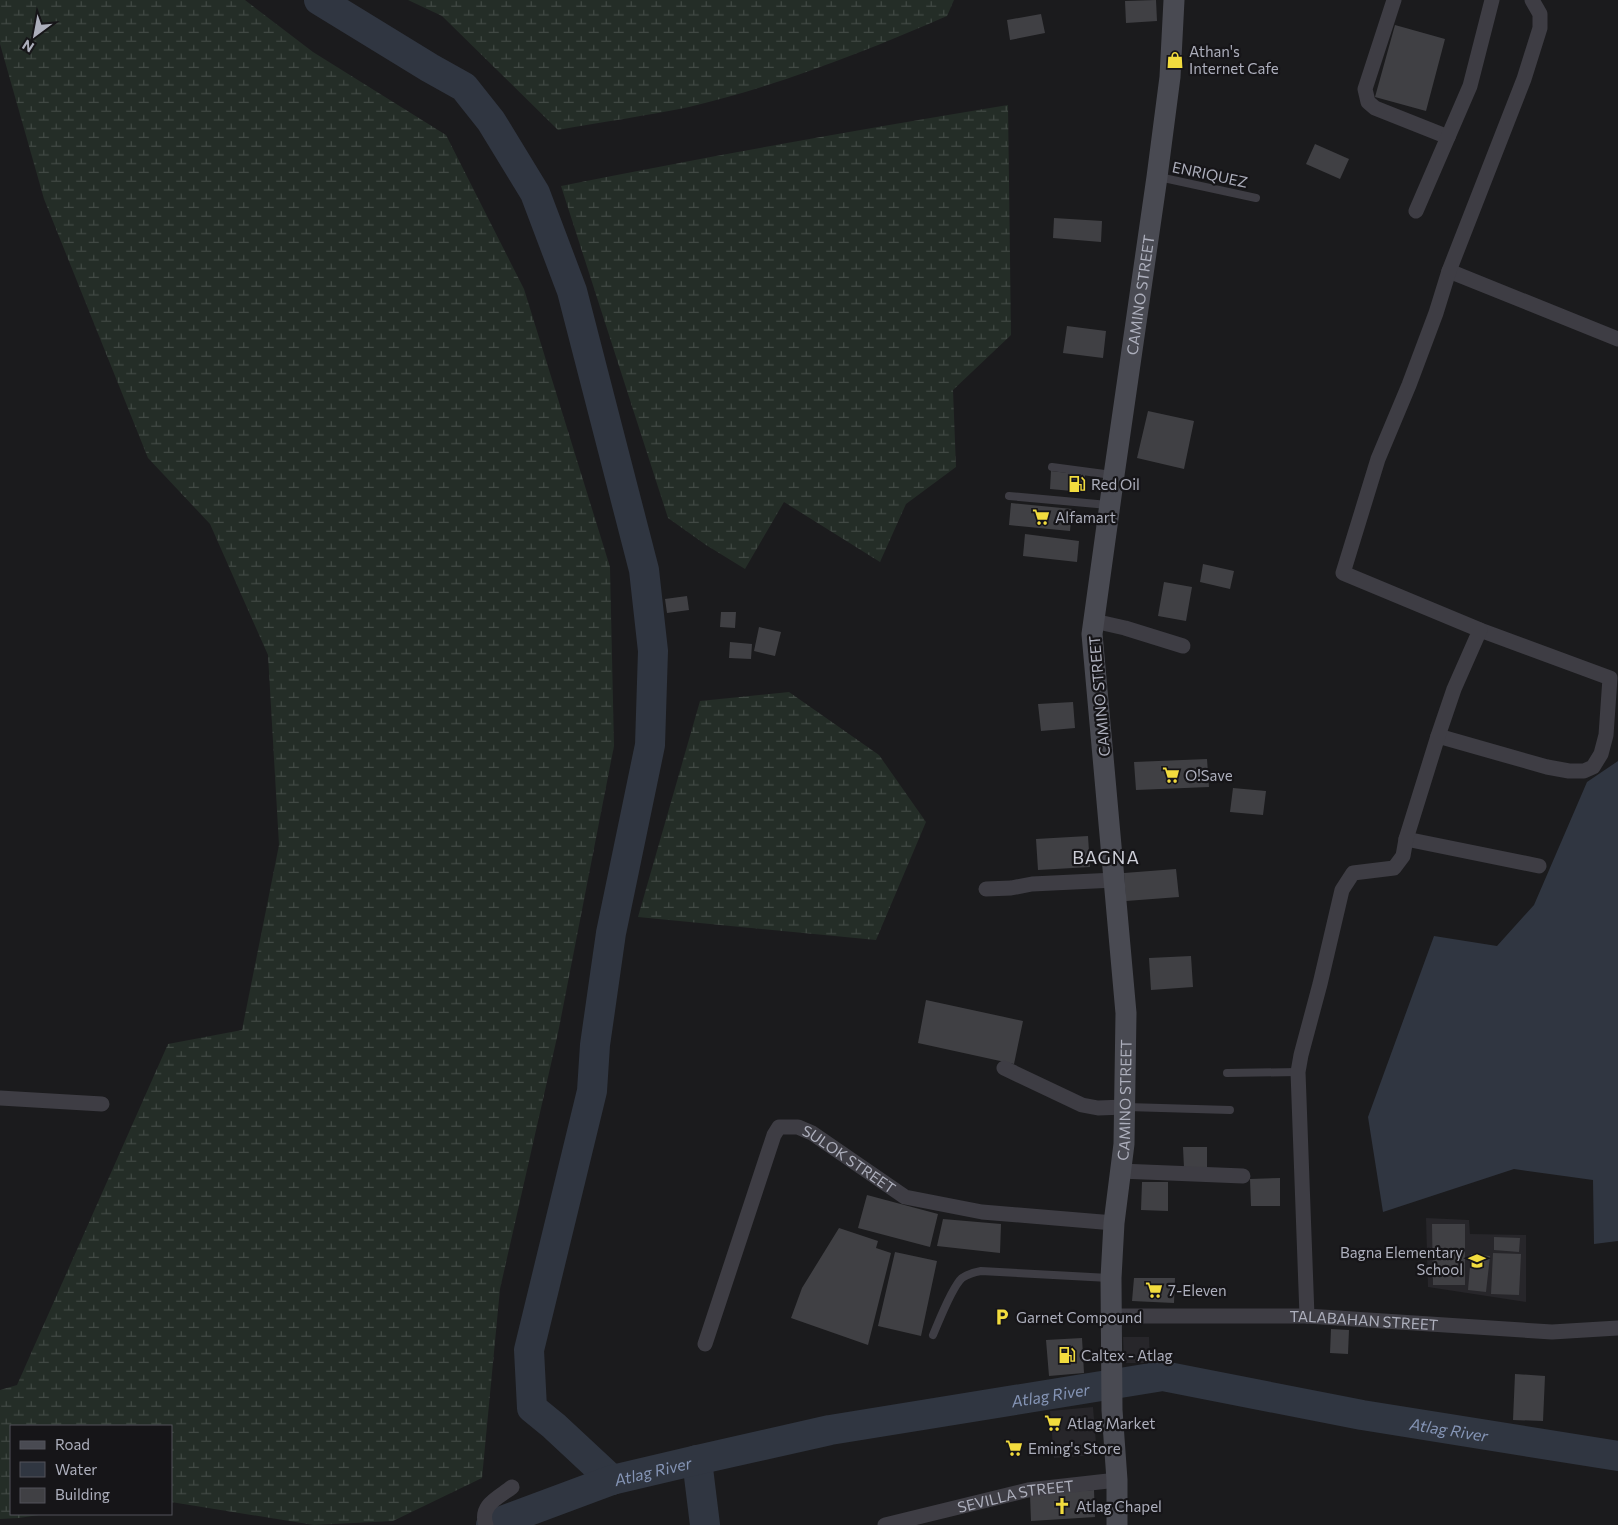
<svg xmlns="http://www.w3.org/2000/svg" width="1618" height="1525" font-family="Commissioner,sans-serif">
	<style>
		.built { fill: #27262a }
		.wetland { fill: url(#wetland-marsh) }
		.water { fill: #303641 }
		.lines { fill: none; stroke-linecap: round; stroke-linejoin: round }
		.river { stroke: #303641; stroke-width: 30 }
		.building { fill: #404044 }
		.service { stroke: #3e3d44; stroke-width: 8 }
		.minor { stroke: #3e3d44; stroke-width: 15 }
		.secondary { stroke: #494a52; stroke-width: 21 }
		.labels { text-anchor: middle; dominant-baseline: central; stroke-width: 4.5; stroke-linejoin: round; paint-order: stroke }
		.poi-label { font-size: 15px; fill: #adafbc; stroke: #161518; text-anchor: start }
		.street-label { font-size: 15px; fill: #adafbc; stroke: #161518 }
		.water-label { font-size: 16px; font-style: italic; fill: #8595b6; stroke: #161518 }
		.quarter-label { font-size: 18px; letter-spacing: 1px; fill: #cecfd8; stroke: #161518 }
	</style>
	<defs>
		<pattern id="wetland-marsh" width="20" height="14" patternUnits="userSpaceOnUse" patternTransform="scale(1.25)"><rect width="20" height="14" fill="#242d27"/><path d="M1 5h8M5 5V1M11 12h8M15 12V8" fill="none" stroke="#414944"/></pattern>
	</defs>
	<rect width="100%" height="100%" fill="#1b1b1d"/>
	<path class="built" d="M1426,1218L1469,1220L1470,1234L1526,1235V1302L1428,1287Z
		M1123,1337H1149L1150,1363H1124Z
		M1093,1407L1097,1455L1054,1458L1050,1411Z"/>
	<path class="wetland" d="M0,0H245L313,52L446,135L524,289L610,567L614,746L558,1033L500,1289L482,1478L393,1521L314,1525L171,1502V1426H11V1514H45L19,1518L0,1519V1390L17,1385L168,1044L242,1030L279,845L268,655L210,524L148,458L44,199L0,44Z
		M408,0H954L947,16C864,52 778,86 689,107C646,116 602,122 558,130L442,16Z
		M1008,105L1011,335L953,390L956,467L906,504L880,562L784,502L745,569L706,545L668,518L561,186C709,156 858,130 1008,105Z
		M789,692L879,755L926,822L876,940L638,917L700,701Z"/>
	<path class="water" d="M1618,761V1241L1594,1244L1593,1180L1514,1169L1383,1212L1368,1117L1434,936L1497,946L1534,905L1587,782Z"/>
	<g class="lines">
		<g class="river">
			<path d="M319,0L430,68L464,87L491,121L535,193L572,291L644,570L653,651L650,745L611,933L595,1045L592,1091L529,1350L532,1408L554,1426L612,1480"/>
			<path d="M697,1460L705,1525"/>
			<path id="s1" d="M491,1525L612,1480L697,1460L830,1430L1163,1376L1362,1415L1618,1456"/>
		</g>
	</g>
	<path class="building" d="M1156,0L1157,21L1126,23L1125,1Z
		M1041,14L1045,33L1010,40L1007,20Z
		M1395,25L1445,39L1426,111L1375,97Z
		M1315,144L1349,159L1340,179L1306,164Z
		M1054,218L1102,221L1101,242L1053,238Z
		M1067,326L1106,331L1103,358L1063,353Z
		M1148,411L1194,421L1184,469L1137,458Z
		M1051,471L1085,475L1083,492L1050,489Z
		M1011,503L1072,509L1070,531L1009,525Z
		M1025,534L1079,541L1077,562L1023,556Z
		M1203,564L1234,571L1230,589L1200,582Z
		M1164,582L1192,587L1186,621L1158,616Z
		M687,596L689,610L667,613L665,599Z
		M721,612H736L735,628L720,627Z
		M759,627L781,632L775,656L754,651Z
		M730,642L752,644L751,659L729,658Z
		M1073,702L1075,728L1041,731L1038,704Z
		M1207,759L1209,787L1136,790L1134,762Z
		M1233,788L1266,791L1263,815L1230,812Z
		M1088,836L1090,867L1038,870L1036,839Z
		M1176,869L1179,897L1126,901L1124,873Z
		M1191,956L1193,987L1151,990L1149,958Z
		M926,1000L1023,1021L1014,1064L918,1043Z
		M1183,1147H1207V1168H1184Z
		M1280,1178V1206H1251L1250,1179Z
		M1142,1182H1168V1211L1141,1210Z
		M867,1195L938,1214L930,1247L858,1228Z
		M943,1219L1001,1224L1000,1253L937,1246Z
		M1432,1224H1465V1285H1433Z
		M839,1228L878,1241L876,1248L891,1253L868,1345L791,1318L802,1288Z
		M1494,1237L1520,1238L1519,1252L1494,1250Z
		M895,1252L937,1261L921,1336L878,1326Z
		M1493,1253L1521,1254L1519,1295L1491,1294Z
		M1471,1254L1490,1256L1486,1292L1468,1290Z
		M1134,1278H1175L1174,1303L1132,1301Z
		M1331,1329L1349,1330L1348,1354L1330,1353Z
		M1082,1338L1084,1373L1049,1376L1046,1340Z
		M1515,1374L1545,1376L1543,1421L1513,1420Z
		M1094,1490L1095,1517L1031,1521L1030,1495Z"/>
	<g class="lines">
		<path class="service" d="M1159,177L1256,198
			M1052,467L1112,475
			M1009,496L1108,505
			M1227,1073L1298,1072
			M1127,1107L1230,1110
			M933,1335C939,1321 952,1287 962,1278C968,1274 975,1272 981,1271L1109,1278"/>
		<g class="minor">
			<path d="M1394,0L1365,89L1368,102L1375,108L1448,137"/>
			<path d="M1416,211L1470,86L1492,0"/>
			<path d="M1449,271L1618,339"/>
			<path d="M1094,621L1125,628L1183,646"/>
			<path d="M1438,736L1547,767L1569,771H1584L1593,767L1601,754L1606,735L1610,678L1480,630"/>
			<path d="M1406,839L1539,866"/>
			<path d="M986,889L1011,888L1032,884L1115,880"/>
			<path d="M1004,1068L1082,1105L1098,1108L1125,1107"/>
			<path d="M0,1098L102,1104"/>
			<path d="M1120,1171L1243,1176"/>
			<path id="s2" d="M1110,1316H1307L1552,1332L1618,1328"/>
			<path d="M1307,1316L1298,1072L1301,1055L1320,984L1342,890L1353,873L1394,868L1403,856L1406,839L1438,736L1454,689L1480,630L1343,573L1378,459L1409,385L1436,313L1449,271L1524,79L1540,28V14L1532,0"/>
			<path id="s3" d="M705,1344L774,1135L779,1127H798L812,1133L905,1197L982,1212L1114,1223"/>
			<path d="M486,1525C479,1505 498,1498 512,1487"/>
			<path id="s4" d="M885,1525L1028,1490L1117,1480"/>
		</g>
		<path class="secondary" id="s5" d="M1117,1525V1480L1112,1410L1111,1278L1114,1223L1124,1144L1126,1013L1092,634L1114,475L1157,177L1170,77L1174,0"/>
	</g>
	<defs>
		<g id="shop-bare" transform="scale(1.35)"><path d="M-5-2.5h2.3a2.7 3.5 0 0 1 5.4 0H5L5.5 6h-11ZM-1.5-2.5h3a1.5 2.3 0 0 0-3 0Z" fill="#f2dc3e" stroke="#161518" stroke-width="2.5" paint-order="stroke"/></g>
		<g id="fuel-bare" transform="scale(1.35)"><path d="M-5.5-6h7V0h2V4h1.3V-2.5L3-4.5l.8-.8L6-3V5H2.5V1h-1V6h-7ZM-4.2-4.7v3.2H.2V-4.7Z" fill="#f2dc3e" stroke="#161518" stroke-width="2.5" paint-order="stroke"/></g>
		<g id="supermarket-bare" transform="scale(1.35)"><path d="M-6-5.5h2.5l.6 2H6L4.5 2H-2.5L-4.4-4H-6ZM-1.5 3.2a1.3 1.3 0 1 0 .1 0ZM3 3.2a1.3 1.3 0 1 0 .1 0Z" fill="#f2dc3e" stroke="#161518" stroke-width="2.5" paint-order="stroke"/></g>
		<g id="school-bare" transform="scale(1.35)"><path d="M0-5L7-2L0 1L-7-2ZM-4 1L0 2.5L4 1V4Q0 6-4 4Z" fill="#f2dc3e" stroke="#161518" stroke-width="2.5" paint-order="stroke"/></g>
		<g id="parking-bare" transform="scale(1.35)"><path d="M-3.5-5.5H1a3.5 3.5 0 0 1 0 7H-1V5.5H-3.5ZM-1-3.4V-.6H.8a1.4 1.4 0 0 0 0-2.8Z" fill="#f2dc3e" stroke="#161518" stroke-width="2.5" paint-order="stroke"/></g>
		<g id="church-bare" transform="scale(1.35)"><path d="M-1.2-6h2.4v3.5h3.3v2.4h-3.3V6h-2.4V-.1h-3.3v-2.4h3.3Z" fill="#f2dc3e" stroke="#161518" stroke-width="2.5" paint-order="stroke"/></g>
	</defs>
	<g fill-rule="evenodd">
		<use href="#shop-bare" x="1175" y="60"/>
		<use href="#fuel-bare" x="1077" y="484"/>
		<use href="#supermarket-bare" x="1041" y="517"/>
		<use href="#supermarket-bare" x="1171" y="775"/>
		<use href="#school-bare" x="1477" y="1261"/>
		<use href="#supermarket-bare" x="1154" y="1290"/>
		<use href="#parking-bare" x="1002" y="1317"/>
		<use href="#fuel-bare" x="1067" y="1355"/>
		<use href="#supermarket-bare" x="1053" y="1423"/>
		<use href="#supermarket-bare" x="1014" y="1448"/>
		<use href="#church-bare" x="1062" y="1506"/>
	</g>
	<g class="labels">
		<g class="poi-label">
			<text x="1189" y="51">Athan's<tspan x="1189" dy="17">Internet Cafe</tspan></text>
			<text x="1091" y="484">Red Oil</text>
			<text x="1055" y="517">Alfamart</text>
			<text x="1185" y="775">O!Save</text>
			<text x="1463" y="1252" text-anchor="end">Bagna Elementary<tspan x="1463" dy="17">School</tspan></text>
			<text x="1168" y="1290">7-Eleven</text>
			<text x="1016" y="1317">Garnet Compound</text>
			<text x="1081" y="1355">Caltex - Atlag</text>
			<text x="1067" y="1423">Atlag Market</text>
			<text x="1028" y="1448">Eming's Store</text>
			<text x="1076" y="1506">Atlag Chapel</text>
		</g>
		<g class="street-label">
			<text transform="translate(1210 174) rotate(12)">ENRIQUEZ</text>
			<text stroke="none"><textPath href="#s5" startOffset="1236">CAMINO STREET</textPath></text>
			<text transform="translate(1099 696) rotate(-95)">CAMINO STREET</text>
			<text stroke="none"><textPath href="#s5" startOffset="426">CAMINO STREET</textPath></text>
			<text stroke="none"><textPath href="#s3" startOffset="309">SULOK STREET</textPath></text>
			<text stroke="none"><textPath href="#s2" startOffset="254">TALABAHAN STREET</textPath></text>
			<text stroke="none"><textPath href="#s4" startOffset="134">SEVILLA STREET</textPath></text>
		</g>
		<g class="water-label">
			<text stroke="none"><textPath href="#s1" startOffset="576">Atlag River</textPath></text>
			<text stroke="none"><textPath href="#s1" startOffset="981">Atlag River</textPath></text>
			<text stroke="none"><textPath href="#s1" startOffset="171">Atlag River</textPath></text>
		</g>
		<g class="quarter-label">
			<text x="1106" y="857">BAGNA</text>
		</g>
	</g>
	<rect x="10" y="1425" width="162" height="90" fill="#161518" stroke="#52535a"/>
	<rect x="20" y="1441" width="25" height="8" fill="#494a52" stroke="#52535a"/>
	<text x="55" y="1450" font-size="15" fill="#adafbc">Road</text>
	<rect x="20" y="1462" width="25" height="15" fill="#303641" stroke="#52535a"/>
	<text x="55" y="1475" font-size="15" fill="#adafbc">Water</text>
	<rect x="20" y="1488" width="25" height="15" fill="#404044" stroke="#52535a"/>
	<text x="55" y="1500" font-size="15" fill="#adafbc">Building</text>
	<g transform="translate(35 35) rotate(212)" stroke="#161518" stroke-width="4" paint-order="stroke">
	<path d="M0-4L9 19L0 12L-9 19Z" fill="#adafbc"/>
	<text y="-8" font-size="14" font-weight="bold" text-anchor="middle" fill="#adafbc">N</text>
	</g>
</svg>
